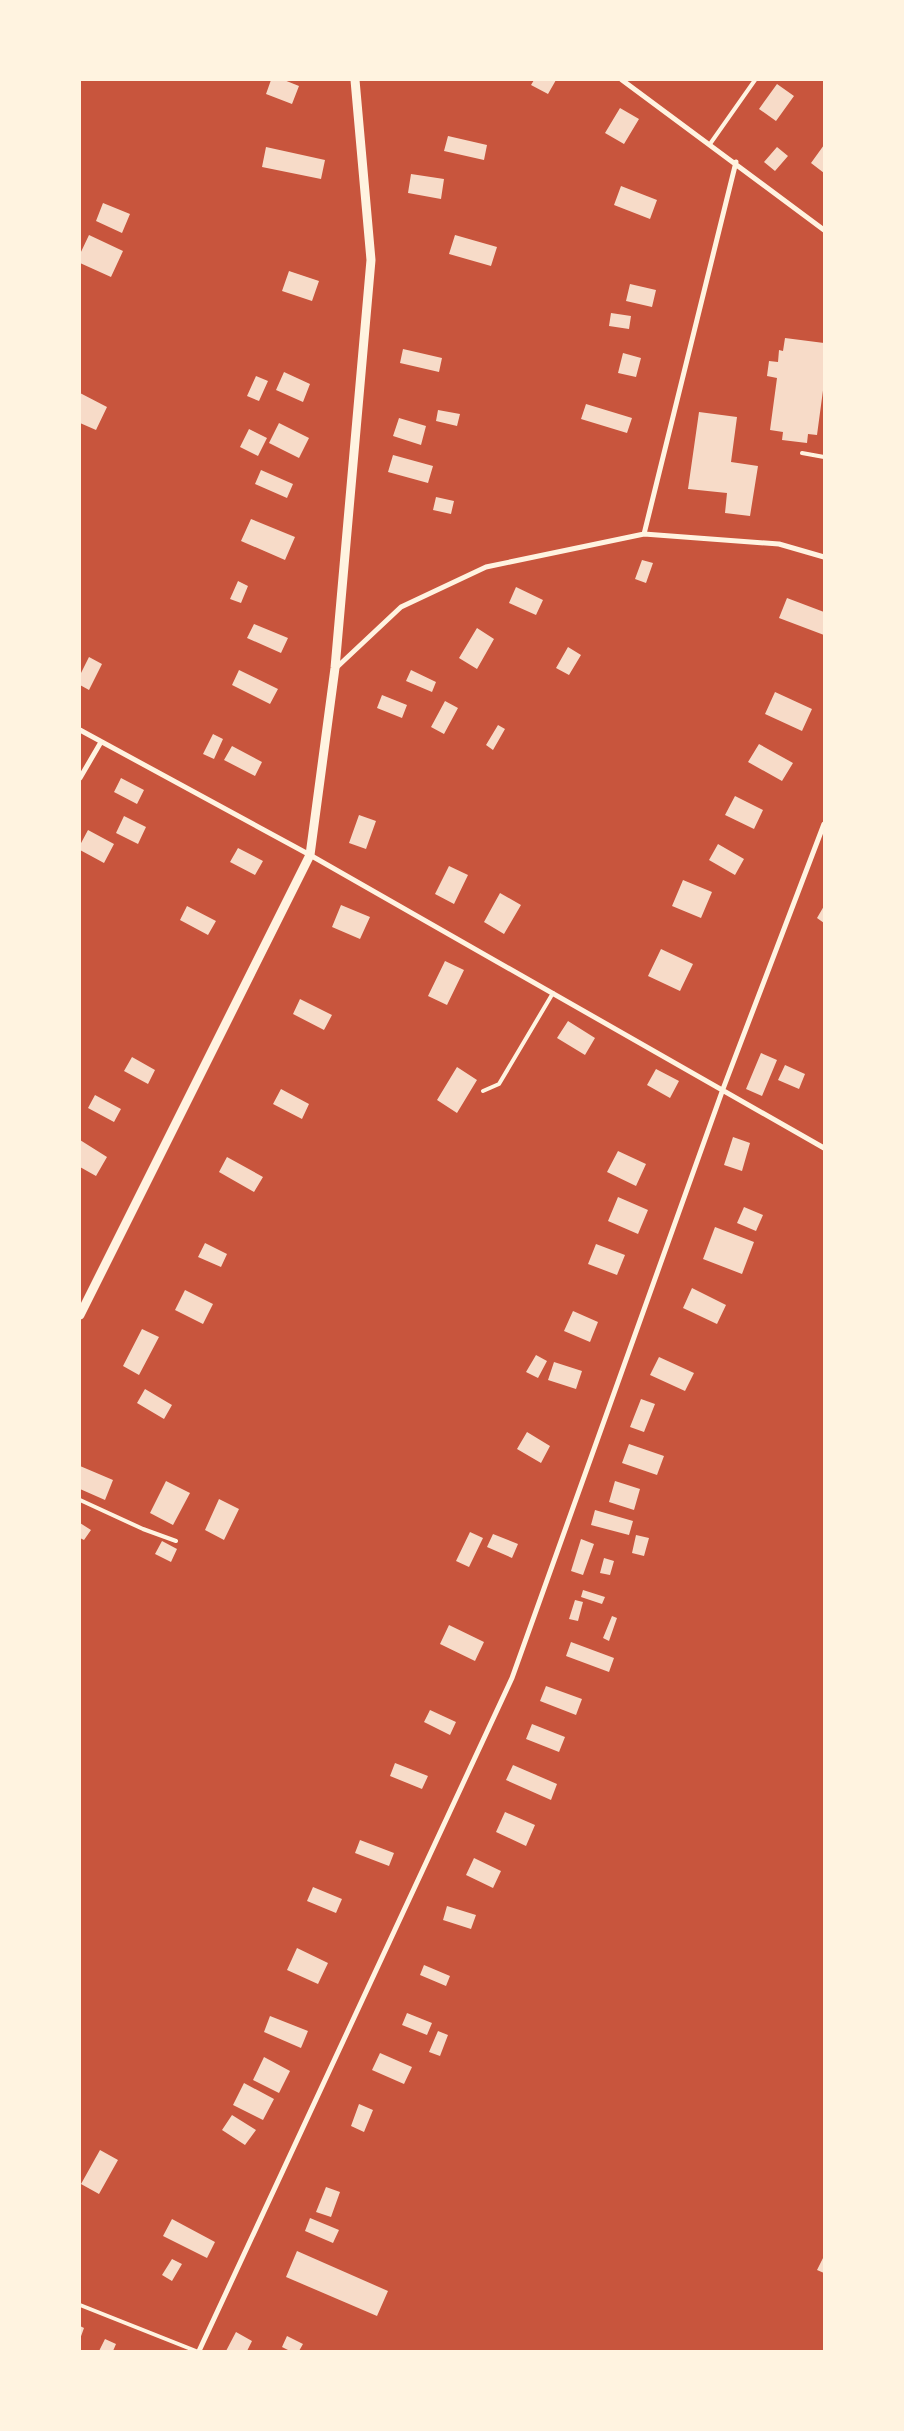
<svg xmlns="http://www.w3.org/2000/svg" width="904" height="2431" font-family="Ubuntu,sans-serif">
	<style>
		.building { fill: #f7dbc8 }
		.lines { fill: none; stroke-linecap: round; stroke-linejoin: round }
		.service { stroke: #fff3e0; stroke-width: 4 }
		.minor { stroke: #fff3e0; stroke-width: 5 }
		.tertiary { stroke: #fff3e0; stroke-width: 9 }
	</style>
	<rect width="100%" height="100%" fill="#c8553d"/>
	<path class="building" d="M271,80H284L299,86L292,104L266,94Z
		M534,80H556L548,94L531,85Z
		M777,84L794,96L776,121L759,109Z
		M620,108L639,119L624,144L605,133Z
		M448,136L487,145L484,160L444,151Z
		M824,145V173L811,163Z
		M266,147L325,160L321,179L262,167Z
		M777,147L788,156L775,171L764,162Z
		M411,174L444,179L441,199L408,193Z
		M621,186L657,200L650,219L614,205Z
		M103,203L130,214L122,233L96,221Z
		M89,235L123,251L111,277L80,263V254Z
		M455,235L497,247L491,266L449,254Z
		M289,271L319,281L312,301L282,291Z
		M630,284L656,290L652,307L626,301Z
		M611,313L631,316L629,329L609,326Z
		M785,338L824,343V383L817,435L808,434L807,443L782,440L783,432L770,430L777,378L767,376L769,361L778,362L779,350L783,351Z
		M403,349L442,358L439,372L400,363Z
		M623,353L641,358L636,377L618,373Z
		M284,372L310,384L303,402L276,390Z
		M256,376L268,381L259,401L247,396Z
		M80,393L107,407L96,430L80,423Z
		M586,404L632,418L627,433L581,419Z
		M438,410L460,414L457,426L436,421Z
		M699,412L737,417L731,462L758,466L750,516L725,513L727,493L688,489Z
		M399,418L426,426L421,445L393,436Z
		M279,423L309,438L299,458L269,443Z
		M249,429L267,438L258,456L240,447Z
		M393,455L433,466L428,483L388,472Z
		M261,470L293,484L287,498L255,484Z
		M436,497L454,501L451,514L433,510Z
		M251,519L295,537L285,560L241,541Z
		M642,560L653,563L646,583L635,579Z
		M238,581L248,586L241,603L230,599Z
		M516,587L543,600L536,615L509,603Z
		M787,598L824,612V635L779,618Z
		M254,624L288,638L281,653L247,638Z
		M477,628L494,639L477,669L459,658Z
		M568,647L581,655L569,675L556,668Z
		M89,657L102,664L89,690L80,685V675Z
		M239,670L278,689L270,704L232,685Z
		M411,670L436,682L432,692L406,681Z
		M775,692L812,709L802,731L765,714Z
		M382,695L407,705L402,718L377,708Z
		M445,701L458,708L444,734L431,727Z
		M498,725L505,729L493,750L486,745Z
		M213,734L223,739L214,759L203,754Z
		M759,744L793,763L782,781L748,762Z
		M232,746L262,762L255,776L224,760Z
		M121,778L144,790L137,804L114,792Z
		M735,796L763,810L754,829L725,815Z
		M359,815L376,821L366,849L349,843Z
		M124,816L146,827L138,844L116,833Z
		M88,830L114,844L104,863L80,850V845Z
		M718,844L744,859L735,875L709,860Z
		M238,848L263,861L255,875L230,862Z
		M449,866L468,875L454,904L435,894Z
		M683,880L712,892L701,918L672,906Z
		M500,893L521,905L504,934L484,922Z
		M341,905L370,917L360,939L332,927Z
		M187,906L216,921L208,935L180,920Z
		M824,906V923L817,918Z
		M661,949L693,964L680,991L648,976Z
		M445,961L464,970L447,1005L428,996Z
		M300,999L332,1015L324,1030L293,1014Z
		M568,1021L595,1038L585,1055L557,1038Z
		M761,1053L777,1060L762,1096L746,1089Z
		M132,1057L155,1070L148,1084L124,1071Z
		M785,1065L805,1074L799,1089L778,1080Z
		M457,1067L477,1080L457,1113L437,1100Z
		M656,1069L679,1081L670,1098L647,1085Z
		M281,1089L309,1104L302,1119L273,1104Z
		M95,1095L121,1109L114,1122L88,1108Z
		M733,1137L750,1143L742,1171L724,1165Z
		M80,1140L107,1157L96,1176L80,1167Z
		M618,1151L646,1164L636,1186L607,1172Z
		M227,1157L263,1177L254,1192L219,1172Z
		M618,1197L648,1210L638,1234L608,1221Z
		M744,1207L763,1215L756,1231L737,1223Z
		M715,1227L754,1242L742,1274L703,1259Z
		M205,1243L227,1254L221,1267L198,1257Z
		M596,1244L625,1255L617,1275L588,1264Z
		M692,1288L726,1305L717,1324L683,1308Z
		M185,1290L213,1304L203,1324L175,1310Z
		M573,1311L598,1322L590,1342L564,1331Z
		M142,1329L159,1337L139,1375L123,1366Z
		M536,1355L547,1361L538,1378L526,1372Z
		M659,1357L694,1373L685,1391L650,1375Z
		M554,1362L582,1371L576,1389L548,1380Z
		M145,1389L172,1405L164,1419L137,1403Z
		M641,1399L655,1404L644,1432L630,1427Z
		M527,1432L550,1446L541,1463L517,1449Z
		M629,1444L664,1456L657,1475L622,1463Z
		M80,1466L113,1480L105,1500L80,1489Z
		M166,1481L190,1493L173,1525L150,1513Z
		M615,1481L640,1489L634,1510L609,1502Z
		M219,1499L239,1509L224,1540L205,1530Z
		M595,1510L633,1521L629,1535L591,1525Z
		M80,1523L91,1530L84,1540L80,1538Z
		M470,1532L483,1538L469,1567L456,1561Z
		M493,1534L518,1544L512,1558L487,1547Z
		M636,1535L649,1538L644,1556L632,1553Z
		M581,1539L594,1544L583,1575L571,1571Z
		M162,1541L177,1549L171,1562L155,1554Z
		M604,1558L614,1561L610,1575L600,1573Z
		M583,1590L605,1597L602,1604L581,1597Z
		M575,1600L583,1602L578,1621L569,1619Z
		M612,1616L617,1618L609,1641L603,1638Z
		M449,1625L484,1642L475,1661L440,1644Z
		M571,1642L614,1658L609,1672L566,1656Z
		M546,1686L582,1699L576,1715L540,1701Z
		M430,1710L456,1722L450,1735L424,1722Z
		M532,1724L565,1737L559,1752L526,1739Z
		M395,1763L428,1776L422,1789L390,1776Z
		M513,1765L557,1784L551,1800L506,1780Z
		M505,1812L535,1825L526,1846L496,1832Z
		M360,1840L394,1853L389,1866L355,1853Z
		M474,1858L501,1871L493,1888L466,1875Z
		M313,1887L342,1899L336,1913L307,1901Z
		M447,1906L476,1915L471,1929L443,1920Z
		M297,1948L328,1963L318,1984L287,1970Z
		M424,1965L450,1976L446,1986L420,1975Z
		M407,2013L432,2023L427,2035L402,2025Z
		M270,2016L308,2031L301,2048L264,2032Z
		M438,2031L448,2035L440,2056L429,2052Z
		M380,2053L412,2067L404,2084L372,2070Z
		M264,2057L290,2071L279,2093L253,2080Z
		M244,2083L274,2099L263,2120L233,2105Z
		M359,2104L373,2110L364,2132L351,2126Z
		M232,2115L256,2130L245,2145L222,2130Z
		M100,2150L118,2160L99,2194L81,2184Z
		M326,2187L340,2192L331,2217L316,2212Z
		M310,2218L339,2230L333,2243L305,2231Z
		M172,2219L215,2242L207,2258L163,2236Z
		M297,2251L388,2291L377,2316L286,2277Z
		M824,2256V2273L817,2270Z
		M172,2259L182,2264L172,2281L162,2275Z
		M80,2326L84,2328L80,2339Z
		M236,2332L252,2341L247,2351H226Z
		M287,2336L303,2344L299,2351H290L282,2347Z
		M105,2339L116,2344L113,2351H99Z"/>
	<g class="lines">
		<path class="service" d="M710,144L755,80
			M802,453L824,457
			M483,1091L499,1084L553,993
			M80,1500L143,1529L176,1541
			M80,2305L196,2351"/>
		<path class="minor" d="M622,80L824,230
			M644,534L736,162
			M336,668L401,607L486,567L644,534L779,544L824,557
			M80,730L310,855L824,1148
			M80,778L101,742
			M199,2351L512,1678L723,1089L824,824"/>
		<path class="tertiary" d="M80,1315L310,855L335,668L371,260L355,80"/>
	</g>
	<rect width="904" height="2431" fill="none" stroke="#fff3e0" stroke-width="162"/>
</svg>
